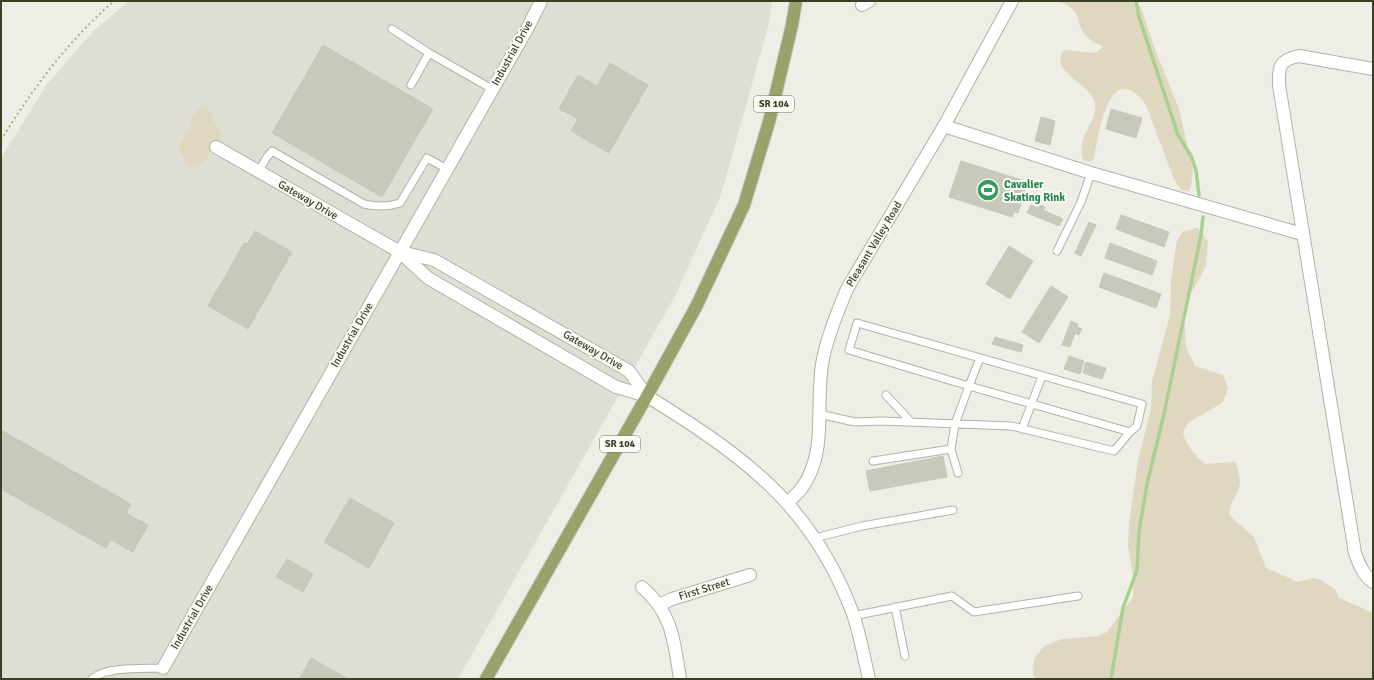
<svg xmlns="http://www.w3.org/2000/svg" width="1374" height="680" font-family="Signika,sans-serif">
	<style>
		.built { fill: #deded4 }
		.green { fill: #dfd7bf }
		.lines { fill: none; stroke-linecap: round; stroke-linejoin: round }
		.stream { stroke: #a8d18f; stroke-width: 3.5 }
		.building { fill: #c9c9bb; stroke: #c7c8b8 }
		.lane-casing { stroke: #b1b3a4; stroke-width: 9 }
		.street-casing { stroke: #b1b3a4; stroke-width: 14 }
		.secondary-casing { stroke: #afb29b; stroke-width: 14 }
		.primary-casing { stroke: #c8cac2; stroke-width: 14 }
		.path { stroke: #aab187; stroke-width: 2; stroke-dasharray: 2 3; stroke-linecap: butt }
		.lane { stroke: #fff; stroke-width: 7 }
		.street { stroke: #fff; stroke-width: 12 }
		.secondary { stroke: #fff; stroke-width: 12 }
		.primary { stroke: #97a36b; stroke-width: 12 }
		.labels { text-anchor: middle; dominant-baseline: central; stroke-width: 4; stroke-linejoin: round; paint-order: stroke }
		.shield { fill: #fafaf6; stroke: #747864; stroke-width: 1 }
		.shield-label { font-size: 10px; font-weight: bold; fill: #3b4025 }
		.street-label { font-size: 11px; fill: #3b4025; stroke: #fafaf6 }
		.leisure-label { font-size: 11px; font-weight: bold; fill: #27864d; stroke: #fafaf6; text-anchor: start }
	</style>
	<rect width="100%" height="100%" fill="#eeeee6"/>
	<path class="built" d="M129,1H772L768,27L721,195L675,296L458,679H1V158L46,86L94,30Z"/>
	<path class="green" d="M1054,1H1137L1142,11L1156,52L1179,109L1193,170L1191,187L1189,191L1181,190L1174,179L1146,105C1110,55 1098,135 1094,159L1090,162L1083,160C1075,135 1102,118 1094,100C1088,86 1072,81 1064,69C1059,63 1059,55 1065,50L1095,53L1103,47L1101,45C1091,42 1083,35 1079,24C1078,22 1079,18 1077,15C1073,6 1063,2 1054,1Z
		M201,106C214,110 209,116 215,123C219,128 221,131 223,137C220,140 217,141 214,144C210,147 209,155 207,160L195,166H190C173,148 179,146 189,128C191,124 191,120 193,116C195,113 199,109 201,106Z
		M1197,228L1208,241L1206,266L1189,297L1184,315L1186,347L1195,366L1223,375L1228,389L1222,403L1188,423L1183,432C1186,446 1195,455 1205,464L1235,462C1239,471 1241,479 1239,488C1236,498 1227,506 1230,516L1254,537L1266,568L1298,582L1312,578L1321,580L1335,589L1339,598L1373,613V679H1036L1033,675L1034,659L1044,646L1062,639L1098,636L1107,632L1133,597V577L1128,545L1129,524L1138,460L1151,409L1152,382L1170,315L1171,279L1177,241L1182,232Z"/>
	<g class="lines">
		<path class="stream" d="M1136,1L1139,17L1178,135L1191,156L1196,170L1199,195
			M1111,679L1123,608L1137,570L1139,532L1147,484L1164,414L1201,235L1203,217"/>
	</g>
	<path class="building" d="M323,45L433,109L382,197L272,133Z
		M610,63L648,85L609,153L571,131L578,119L559,109L578,75L597,86Z
		M1111,109L1142,118L1136,138L1106,129Z
		M1041,117L1055,121L1050,145L1035,141Z
		M961,161L1028,182L1018,213L1014,212L1012,217L949,197Z
		M1031,205L1038,208L1040,205L1045,207L1043,210L1063,219L1059,226L1027,213Z
		M1121,215L1169,232L1164,247L1116,229Z
		M1089,222L1096,225L1081,256L1075,253Z
		M255,231L292,252L248,329L208,306L244,243L247,244Z
		M1110,243L1157,261L1152,275L1105,258Z
		M1009,246L1033,261L1010,299L986,284Z
		M1104,273L1161,294L1156,308L1099,287Z
		M1051,286L1068,297L1039,343L1022,332Z
		M1071,321L1078,324L1077,327L1082,329L1079,335L1075,333L1070,347L1062,345Z
		M995,337L1023,345L1021,352L992,344Z
		M1069,356L1084,361L1080,374L1064,369Z
		M1086,362L1106,368L1102,379L1083,373Z
		M1,430L131,504L126,513L148,525L133,552L111,540L106,548L1,489Z
		M943,456L947,477L870,491L866,471Z
		M350,498L394,523L369,568L324,542Z
		M287,559L313,574L303,592L276,577Z
		M311,658L348,679H299Z"/>
	<g class="lines">
		<g class="lane-casing">
			<path id="lane" d="M392,29L429,53L492,89
				M411,85L429,53
				M258,172L267,157L272,151L364,204C377,207 388,207 400,203L427,158L447,169
				M1057,251L1081,202L1091,173
				M980,358L969,386L1130,432
				M886,395L911,422
				M819,414L855,422L881,421L1011,426L1114,451L1130,432L1137,426L1142,404L857,323L849,350L969,386L955,424L951,449L958,473
				M1022,429L1042,376
				M873,461L951,449
				M815,538L862,526L953,510
				M895,607L905,656
				M853,616L952,596L974,612L1078,596
				M92,679C107,666 143,669 163,668"/>
		</g>
		<g class="street-casing">
			<path id="street" d="M862,5L869,1
				M1373,69L1299,56C1280,60 1278,66 1279,85L1355,553C1359,564 1363,575 1373,582
				M944,126L1091,173L1302,234
				M216,147L400,252L428,278L616,387L647,396
				M401,252L434,260L629,371L647,396
				M642,587C673,614 674,641 680,679
				M659,605L672,599L750,575
				M163,668L527,29L541,1"/>
		</g>
		<g class="secondary-casing">
			<path id="secondary" d="M647,396C687,421 728,447 763,479C804,516 834,563 853,614C860,635 864,657 869,679
				M788,503C792,498 798,493 802,488C829,450 814,401 823,359C828,334 838,310 848,287L944,126L1012,1"/>
		</g>
		<g class="primary-casing">
			<path id="primary" d="M486,679L647,396L697,305L744,205L769,122L792,25L796,1"/>
		</g>
		<path class="path" d="M1,140C33,88 68,41 114,1"/>
		<use href="#lane" class="lane"/>
		<use href="#street" class="street"/>
		<use href="#secondary" class="secondary"/>
		<use href="#primary" class="primary"/>
	</g>
	<defs>
		<g id="stadium-disc" transform="scale(1.15)"><circle r="9.5" fill="#2e9e5b" stroke="#fafaf6"/><path d="M0-5a6.5 5 0 1 0 0 10a6.5 5 0 1 0 0-10ZM-3.5-1.8h7v3.6h-7Z" fill="#fff"/></g>
	</defs>
	<g fill-rule="evenodd">
		<use href="#stadium-disc" x="988" y="190"/>
	</g>
	<g class="labels">
		<g class="shield">
			<rect x="754" y="96" width="40" height="16" rx="3"/>
			<rect x="600" y="436" width="40" height="16" rx="3"/>
		</g>
		<g class="shield-label">
			<text x="774" y="104">SR 104</text>
			<text x="620" y="444">SR 104</text>
		</g>
		<g class="street-label">
			<text transform="translate(512 53) rotate(-61)">Industrial Drive</text>
			<text transform="translate(308 200) rotate(30)">Gateway Drive</text>
			<text transform="translate(874 244) rotate(-59)">Pleasant Valley Road</text>
			<text transform="translate(352 335) rotate(-60)">Industrial Drive</text>
			<text transform="translate(593 350) rotate(30)">Gateway Drive</text>
			<text transform="translate(704 589) rotate(-17)">First Street</text>
			<text transform="translate(192 617) rotate(-60)">Industrial Drive</text>
		</g>
		<g class="leisure-label">
			<text x="1004" y="184">Cavalier<tspan x="1004" dy="13">Skating Rink</tspan></text>
		</g>
	</g>
	<rect width="1374" height="680" fill="none" stroke="#3b4025" stroke-width="4"/>
</svg>
